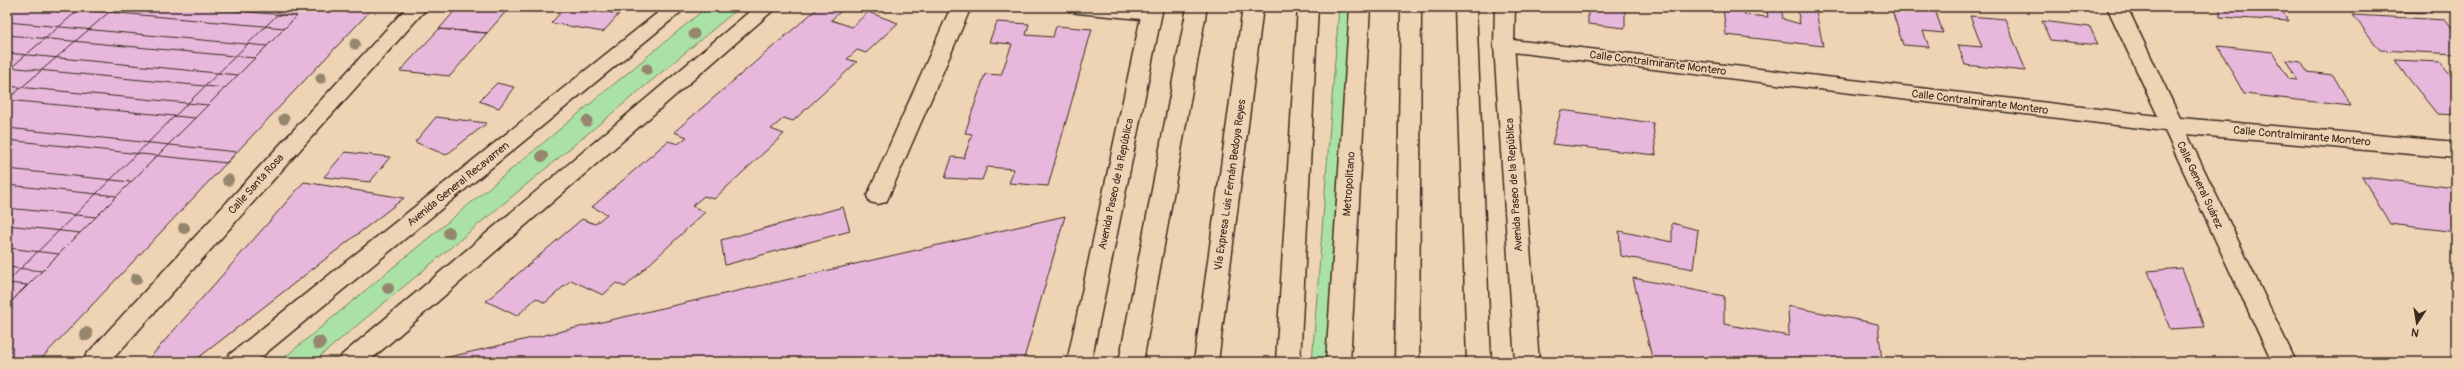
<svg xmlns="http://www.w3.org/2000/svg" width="2463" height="369" font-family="Pangolin,sans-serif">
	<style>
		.green { fill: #aae2a6; stroke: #728662 }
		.building { fill: #e7b8db; stroke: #3b2a1e }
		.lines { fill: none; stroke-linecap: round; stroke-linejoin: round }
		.minor-casing { stroke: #3b2a1e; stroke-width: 3 }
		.major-casing { stroke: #3b2a1e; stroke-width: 3 }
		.highway-casing { stroke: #3b2a1e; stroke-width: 3 }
		.minor { fill: #eed4b5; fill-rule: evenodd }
		.major { fill: #eed4b5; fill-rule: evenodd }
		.highway { fill: #eed4b5; fill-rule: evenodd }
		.tree { fill: #95866d }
		.labels { text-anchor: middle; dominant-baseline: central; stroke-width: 3; stroke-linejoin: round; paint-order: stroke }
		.street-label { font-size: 11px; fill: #3b2a1e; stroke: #eed4b5 }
	</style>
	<rect width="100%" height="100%" fill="#eed4b5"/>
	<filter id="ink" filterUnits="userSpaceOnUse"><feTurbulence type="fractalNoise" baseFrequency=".025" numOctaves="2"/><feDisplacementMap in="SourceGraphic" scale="8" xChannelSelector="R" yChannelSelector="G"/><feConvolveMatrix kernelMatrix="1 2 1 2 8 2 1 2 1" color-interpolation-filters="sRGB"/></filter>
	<g filter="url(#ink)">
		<path class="green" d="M707,7H740L313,362H279Z
			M1339,7H1361L1339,362H1312Z"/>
		<path class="building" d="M7,7H374L38,362H7Z
			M52,7H189L297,16L285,28Z
			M82,7H115L7,100V71Z
			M458,7H544L541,11L509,8L487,33L439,29Z
			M566,7H577L619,14L603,32L551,23Z
			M819,7H831L841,11L831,20L852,27L868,12L898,23L866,53L857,50L847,59L857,62L793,121L784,118L771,129L784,134L714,199L704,196L692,206L705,212L625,287L616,283L603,295L571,280L545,303L536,298L517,316L486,301L582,219L595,224L607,214L592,207L668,141L678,144L687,137L674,132Z
			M1588,7H1625V28L1588,24Z
			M1723,7H1744L1745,15L1768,17L1766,7H1781L1783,19L1800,24L1797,7H1815L1823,46L1726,35Z
			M1891,7H1934L1943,33L1923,31L1929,47L1903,45Z
			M2220,7H2279L2289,21L2220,17Z
			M2363,7H2427L2432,13L2366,11Z
			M277,15L297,16L11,302L7,301V282Z
			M2353,15L2446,20L2456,33V54L2380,50Z
			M1970,16L2005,19L2026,71L1965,65L1958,45L1982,47Z
			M2042,21L2090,27L2098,45L2050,40Z
			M7,22L267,46L255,58L7,35Z
			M997,22L1029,24L1026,35L1053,37L1056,26L1092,29L1048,186L1009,183L1014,169L987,167L982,180L945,178L952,157L964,158L972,134L965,133L985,74L1001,75L1012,44L989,42Z
			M439,29L487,33L450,76L400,71Z
			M2218,46L2273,52L2289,79L2297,80L2286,60L2301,62L2307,72L2333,75L2351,106L2244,94Z
			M7,53L238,75L225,88L7,67Z
			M2394,60L2440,62L2456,81V115L2437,114Z
			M497,83L514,87L499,108L479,101Z
			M7,86L208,105L195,118L7,100Z
			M1561,110L1653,123L1656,155L1552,144Z
			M436,117L487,123L446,155L415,142Z
			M7,128L237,152L227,163L7,140Z
			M345,152L390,157L370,182L324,177Z
			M7,169L131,182L117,196L7,185Z
			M2362,177L2456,188V232L2390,224Z
			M304,182L404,198L193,362H146Z
			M843,207L850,231L725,265L721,240Z
			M7,208L96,217L80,233L7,225Z
			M1065,216L1023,362H427Z
			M1672,223L1698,230L1693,269L1621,256L1619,231L1672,242Z
			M7,248L59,254L42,271L7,267Z
			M2182,268L2204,327L2170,329L2148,271Z
			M1633,278L1724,296V324L1789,336L1788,306L1878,324L1882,362H1653Z
			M7,283L27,285L11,302L7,301Z"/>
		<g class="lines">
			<g class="minor-casing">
				<path id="minor" d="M407,7H428L110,362H83L86,355Z
					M665,7H687L255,362H226L229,355Z
					M755,7H777L368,362H339L342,355Z
					M951,7H971L889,196L886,202L878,204L870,202L867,196Z
					M1067,7H1141L1158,10L1161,14L1158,18L1151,20L1077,13L1070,11Z
					M1298,7H1318L1300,362H1276Z
					M1350,7H1370L1350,362H1326Z
					M2107,7H2127L2180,118L2456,142V158L2187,134L2296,362H2272L2165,131L1504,51L1497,50L1494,45L1497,40L1504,39L2158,116Z"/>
			</g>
			<g class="major-casing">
				<path id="major" d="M1143,7H1163L1091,362H1067Z
					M1495,7H1515L1514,45L1539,362H1515L1494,45Z"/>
			</g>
			<g class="highway-casing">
				<path id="highway" d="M1187,7H1207L1143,362H1119Z
					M1243,7H1263L1218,362H1194Z
					M1401,7H1421L1419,362H1395Z
					M1456,7H1476L1491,362H1467Z"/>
			</g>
			<use href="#minor" class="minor"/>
			<use href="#major" class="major"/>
			<use href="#highway" class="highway"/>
		</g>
		<g class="tree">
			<circle cx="694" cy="34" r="5.5"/>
			<circle cx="355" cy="44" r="5.5"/>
			<circle cx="647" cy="69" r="5.5"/>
			<circle cx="321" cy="78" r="5.5"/>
			<circle cx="284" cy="119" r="5.5"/>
			<circle cx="587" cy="121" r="5.5"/>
			<circle cx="542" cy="156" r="6"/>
			<circle cx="228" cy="180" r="6"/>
			<circle cx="184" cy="228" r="6"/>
			<circle cx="449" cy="233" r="6"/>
			<circle cx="136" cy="279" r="6"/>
			<circle cx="388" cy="288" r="6"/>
			<circle cx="86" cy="334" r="7"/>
			<circle cx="319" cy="343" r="7"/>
		</g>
	</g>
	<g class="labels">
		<g class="street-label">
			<text transform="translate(1658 63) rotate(7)">Calle Contralmirante Montero</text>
			<text transform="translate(1980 102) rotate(7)">Calle Contralmirante Montero</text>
			<text transform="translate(2302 136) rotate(5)">Calle Contralmirante Montero</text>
			<text transform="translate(256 184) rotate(-48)">Calle Santa Rosa</text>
			<text transform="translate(458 184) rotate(-39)">Avenida General Recavarren</text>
			<text transform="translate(1116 184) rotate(-78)">Avenida Paseo de la República</text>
			<text transform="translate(1349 184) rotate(-86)">Metropolitano</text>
			<text transform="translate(1230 185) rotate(-82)">Vía Expresa Luis Fernán Bedoya Reyes</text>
			<text transform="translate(1514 185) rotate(-94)">Avenida Paseo de la República</text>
			<text transform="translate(2200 185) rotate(65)">Calle General Suárez</text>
		</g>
	</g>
	<rect width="2463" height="369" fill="none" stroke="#eed4b5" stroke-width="24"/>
	<rect x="12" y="12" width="2439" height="345" fill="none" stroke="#3b2a1e" stroke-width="1.5" filter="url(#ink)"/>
	<g transform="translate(2417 323) rotate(192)" stroke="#eed4b5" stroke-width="3" paint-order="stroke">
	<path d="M0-3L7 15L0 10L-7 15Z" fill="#3b2a1e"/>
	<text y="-6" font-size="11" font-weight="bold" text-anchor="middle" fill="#3b2a1e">N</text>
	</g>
</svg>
